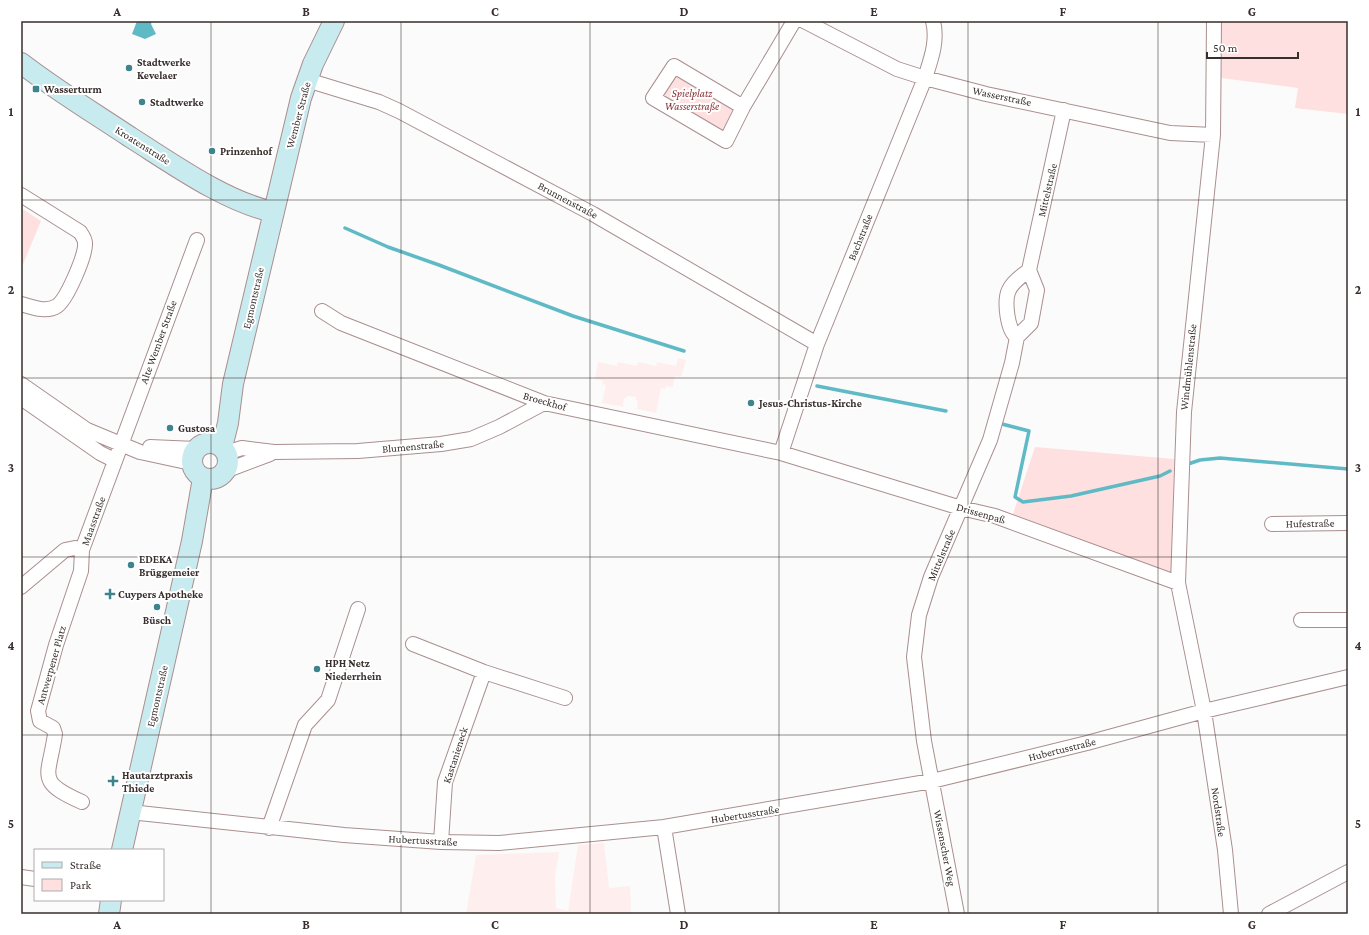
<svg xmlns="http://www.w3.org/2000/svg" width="1369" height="935" font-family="'Crimson Pro',serif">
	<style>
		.built { fill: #feefee }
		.green { fill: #fde0df }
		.water { fill: #5fbac6 }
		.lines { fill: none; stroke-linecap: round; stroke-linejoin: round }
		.stream { stroke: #5fbac6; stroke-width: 3.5 }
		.street-casing { stroke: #aa8f8f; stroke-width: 16 }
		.secondary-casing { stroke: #aa8f8f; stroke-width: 22 }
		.street { stroke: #fff; stroke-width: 14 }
		.secondary { stroke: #c8ebef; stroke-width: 20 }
		.grid { fill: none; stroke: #382e2d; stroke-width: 1; stroke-opacity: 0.55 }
		.poi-dot { fill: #3d848d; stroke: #fff; stroke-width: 1.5 }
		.labels { text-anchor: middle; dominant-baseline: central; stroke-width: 4; stroke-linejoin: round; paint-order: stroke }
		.poi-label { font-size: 11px; font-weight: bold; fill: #382e2d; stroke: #fff; text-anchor: start }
		.park-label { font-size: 11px; font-style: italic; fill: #8a3438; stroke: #fff }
		.street-label { font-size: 11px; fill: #382e2d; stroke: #fff }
		.neatline { fill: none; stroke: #382e2d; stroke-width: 1.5 }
		.grid-label { font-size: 13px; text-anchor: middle; font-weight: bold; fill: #382e2d }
	</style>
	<rect width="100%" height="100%" fill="#fbfbfb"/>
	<path class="built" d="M678,358L686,360L681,377L675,376L673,387L666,386L665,389L661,388L656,413L633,408H637L638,401L636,400V397L627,396L626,398H624L623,405L626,407L602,403L606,385L602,384L603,381L595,379L598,362L617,366L618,362L637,366L638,362L656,366L657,362L676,366Z
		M604,843L609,888L630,886L631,914H466L476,855L559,852L555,877L556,908L568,911L578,845Z"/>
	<path class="green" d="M1215,21H1348V114L1295,108L1298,88L1221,78Z
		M674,73L737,109L724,133L659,97Z
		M21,208L41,221L21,269Z
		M1035,447L1174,459L1172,577L1012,517Z"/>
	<path class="water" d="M137,21H152L151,24L156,34L145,39L132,34Z"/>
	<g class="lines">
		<path class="stream" d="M345,228L388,247L439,265L573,316L684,351
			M817,386L946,411
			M1002,424L1029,431L1015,497L1023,502L1071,496L1160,476L1170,471
			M1188,464L1200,460L1220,458L1348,469"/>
		<g class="street-casing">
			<path id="street" d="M804,21L897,69L925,78L986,94L1170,133L1213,135
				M1214,21L1213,135L1184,412L1178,583L1204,711L1225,850L1231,914
				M307,80L379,102L399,111L593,214L817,344
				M743,107L674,66L653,98L726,141L743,107L794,21
				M21,195L80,232C82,235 85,239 85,243C86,255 67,299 57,306C46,313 32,307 21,304
				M322,311L341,323L544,403L781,453L961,508L995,516L1178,583
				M1017,337C1007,331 1004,300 1009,290C1013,281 1022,276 1029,270
				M21,384L87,430L140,452L191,463
				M21,398L100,453L114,460
				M150,447L196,449
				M226,453L242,448L274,452L358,451L441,444L471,439L499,427L544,403
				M781,453L817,344L925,78C931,59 938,41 933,21
				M225,471L270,454
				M1272,524L1348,523
				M21,587L65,550L75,548L82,550
				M1301,620H1348
				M413,644L484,672L565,698
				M82,802C35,781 49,777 55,734L53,728L40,721L38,711L56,645L81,571L82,550L197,240
				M130,812L344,835L441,842L499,843L664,827L932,781L1087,743L1204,711L1348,677
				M664,827L678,914
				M269,828L305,725L328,700L358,609
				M441,842L445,782L484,672
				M21,877L35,879
				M957,914L924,741L914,657L919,615L931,577L990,440L1012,363L1017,337L1031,323L1037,290L1029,270L1064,110
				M1269,914L1348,872"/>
		</g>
		<g class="secondary-casing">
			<path id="secondary" d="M21,63C56,90 94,113 130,137C173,164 224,201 273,212
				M192 461a18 18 0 1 1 36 0a18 18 0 1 1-36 0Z
				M222,447L228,423L233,384L301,98L313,64L334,21
				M122,850L192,541L203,478
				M109,914L111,900"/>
		</g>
		<use href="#street" class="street"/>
		<use href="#secondary" class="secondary"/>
	</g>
	<path class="grid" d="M211,21V914M401,21V914M590,21V914M779,21V914M968,21V914M1158,21V914M21,200H1348M21,378H1348M21,557H1348M21,735H1348"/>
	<g class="poi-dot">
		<circle cx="129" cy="68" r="4"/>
		<rect x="32" y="85" width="8" height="8" rx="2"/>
		<circle cx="142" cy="102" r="4"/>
		<circle cx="212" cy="151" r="4"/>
		<circle cx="751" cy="403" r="4"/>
		<circle cx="170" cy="428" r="4"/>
		<circle cx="131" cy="565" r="4"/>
		<path d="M108 588h4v4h4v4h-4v4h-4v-4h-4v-4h4z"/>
		<circle cx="157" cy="607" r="4"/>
		<circle cx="317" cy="669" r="4"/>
		<path d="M111 775h4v4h4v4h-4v4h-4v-4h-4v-4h4z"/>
	</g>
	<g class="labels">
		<g class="poi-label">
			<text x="137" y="62">Stadtwerke<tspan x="137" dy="13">Kevelaer</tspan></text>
			<text x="44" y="89">Wasserturm</text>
			<text x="150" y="102">Stadtwerke</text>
			<text x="220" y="151">Prinzenhof</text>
			<text x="759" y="403">Jesus-Christus-Kirche</text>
			<text x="178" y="428">Gustosa</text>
			<text x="139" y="559">EDEKA<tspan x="139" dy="13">Brüggemeier</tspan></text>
			<text x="118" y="594">Cuypers Apotheke</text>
			<text x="157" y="620" text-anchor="middle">Büsch</text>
			<text x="325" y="663">HPH Netz<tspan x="325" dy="13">Niederrhein</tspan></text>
			<text x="122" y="775">Hautarztpraxis<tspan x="122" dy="13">Thiede</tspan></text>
		</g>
		<g class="park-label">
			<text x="692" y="93">Spielplatz<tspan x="692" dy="13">Wasserstraße</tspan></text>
		</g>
		<g class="street-label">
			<text transform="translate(1002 96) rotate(12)">Wasserstraße</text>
			<text transform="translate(298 115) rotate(-75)">Wember Straße</text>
			<text transform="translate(143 145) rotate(32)">Kroatenstraße</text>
			<text transform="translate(1047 190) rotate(-77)">Mittelstraße</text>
			<text transform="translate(568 200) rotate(28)">Brunnenstraße</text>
			<text transform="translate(860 237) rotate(-68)">Bachstraße</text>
			<text transform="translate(253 298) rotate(-77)">Egmontstraße</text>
			<text transform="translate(158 342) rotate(-70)">Alte Wember Straße</text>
			<text transform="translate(1188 367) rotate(-84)">Windmühlenstraße</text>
			<text transform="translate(545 401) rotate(16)">Broeckhof</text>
			<text transform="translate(413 446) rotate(-5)">Blumenstraße</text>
			<text transform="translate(981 513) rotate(16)">Drissenpaß</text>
			<text transform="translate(93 521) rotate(-70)">Maasstraße</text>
			<text transform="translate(1310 523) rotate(-1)">Hufestraße</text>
			<text transform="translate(941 555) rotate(-67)">Mittelstraße</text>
			<text transform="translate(51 665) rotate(-74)">Antwerpener Platz</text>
			<text transform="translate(157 696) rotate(-77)">Egmontstraße</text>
			<text transform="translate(1062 749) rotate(-14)">Hubertusstraße</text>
			<text transform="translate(455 755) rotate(-72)">Kastanieneck</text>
			<text transform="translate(1219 812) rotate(82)">Nordstraße</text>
			<text transform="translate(745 814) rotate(-9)">Hubertusstraße</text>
			<text transform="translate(423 840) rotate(3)">Hubertusstraße</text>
			<text transform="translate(945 848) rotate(79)">Wissenscher Weg</text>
		</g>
	</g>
	<rect width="1369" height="935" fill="none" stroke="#ffffff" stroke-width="44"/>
	<rect x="34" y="849" width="130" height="52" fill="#ffffff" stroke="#afabab"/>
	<rect x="42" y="862" width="20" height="6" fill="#c8ebef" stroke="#afabab"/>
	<text x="70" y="869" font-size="12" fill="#382e2d">Straße</text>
	<rect x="42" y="879" width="20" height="12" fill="#fde0df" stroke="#afabab"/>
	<text x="70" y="889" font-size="12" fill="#382e2d">Park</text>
	<path d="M1207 52v6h91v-6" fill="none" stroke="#382e2d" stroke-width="2"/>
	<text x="1213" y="52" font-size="12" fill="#382e2d" stroke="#ffffff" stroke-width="3" paint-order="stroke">50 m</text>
	<rect x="22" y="22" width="1325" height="891" class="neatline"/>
	<g class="grid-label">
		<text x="117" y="16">A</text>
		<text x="306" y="16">B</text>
		<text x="495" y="16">C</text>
		<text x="684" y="16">D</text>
		<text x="874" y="16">E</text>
		<text x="1063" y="16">F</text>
		<text x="1252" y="16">G</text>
		<text x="11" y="116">1</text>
		<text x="1358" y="116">1</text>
		<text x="11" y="294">2</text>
		<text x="1358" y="294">2</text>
		<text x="11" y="472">3</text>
		<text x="1358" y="472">3</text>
		<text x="11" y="650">4</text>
		<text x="1358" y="650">4</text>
		<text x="11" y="828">5</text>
		<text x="1358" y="828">5</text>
		<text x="117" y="929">A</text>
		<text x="306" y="929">B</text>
		<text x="495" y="929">C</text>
		<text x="684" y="929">D</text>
		<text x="874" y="929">E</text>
		<text x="1063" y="929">F</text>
		<text x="1252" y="929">G</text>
	</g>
</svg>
